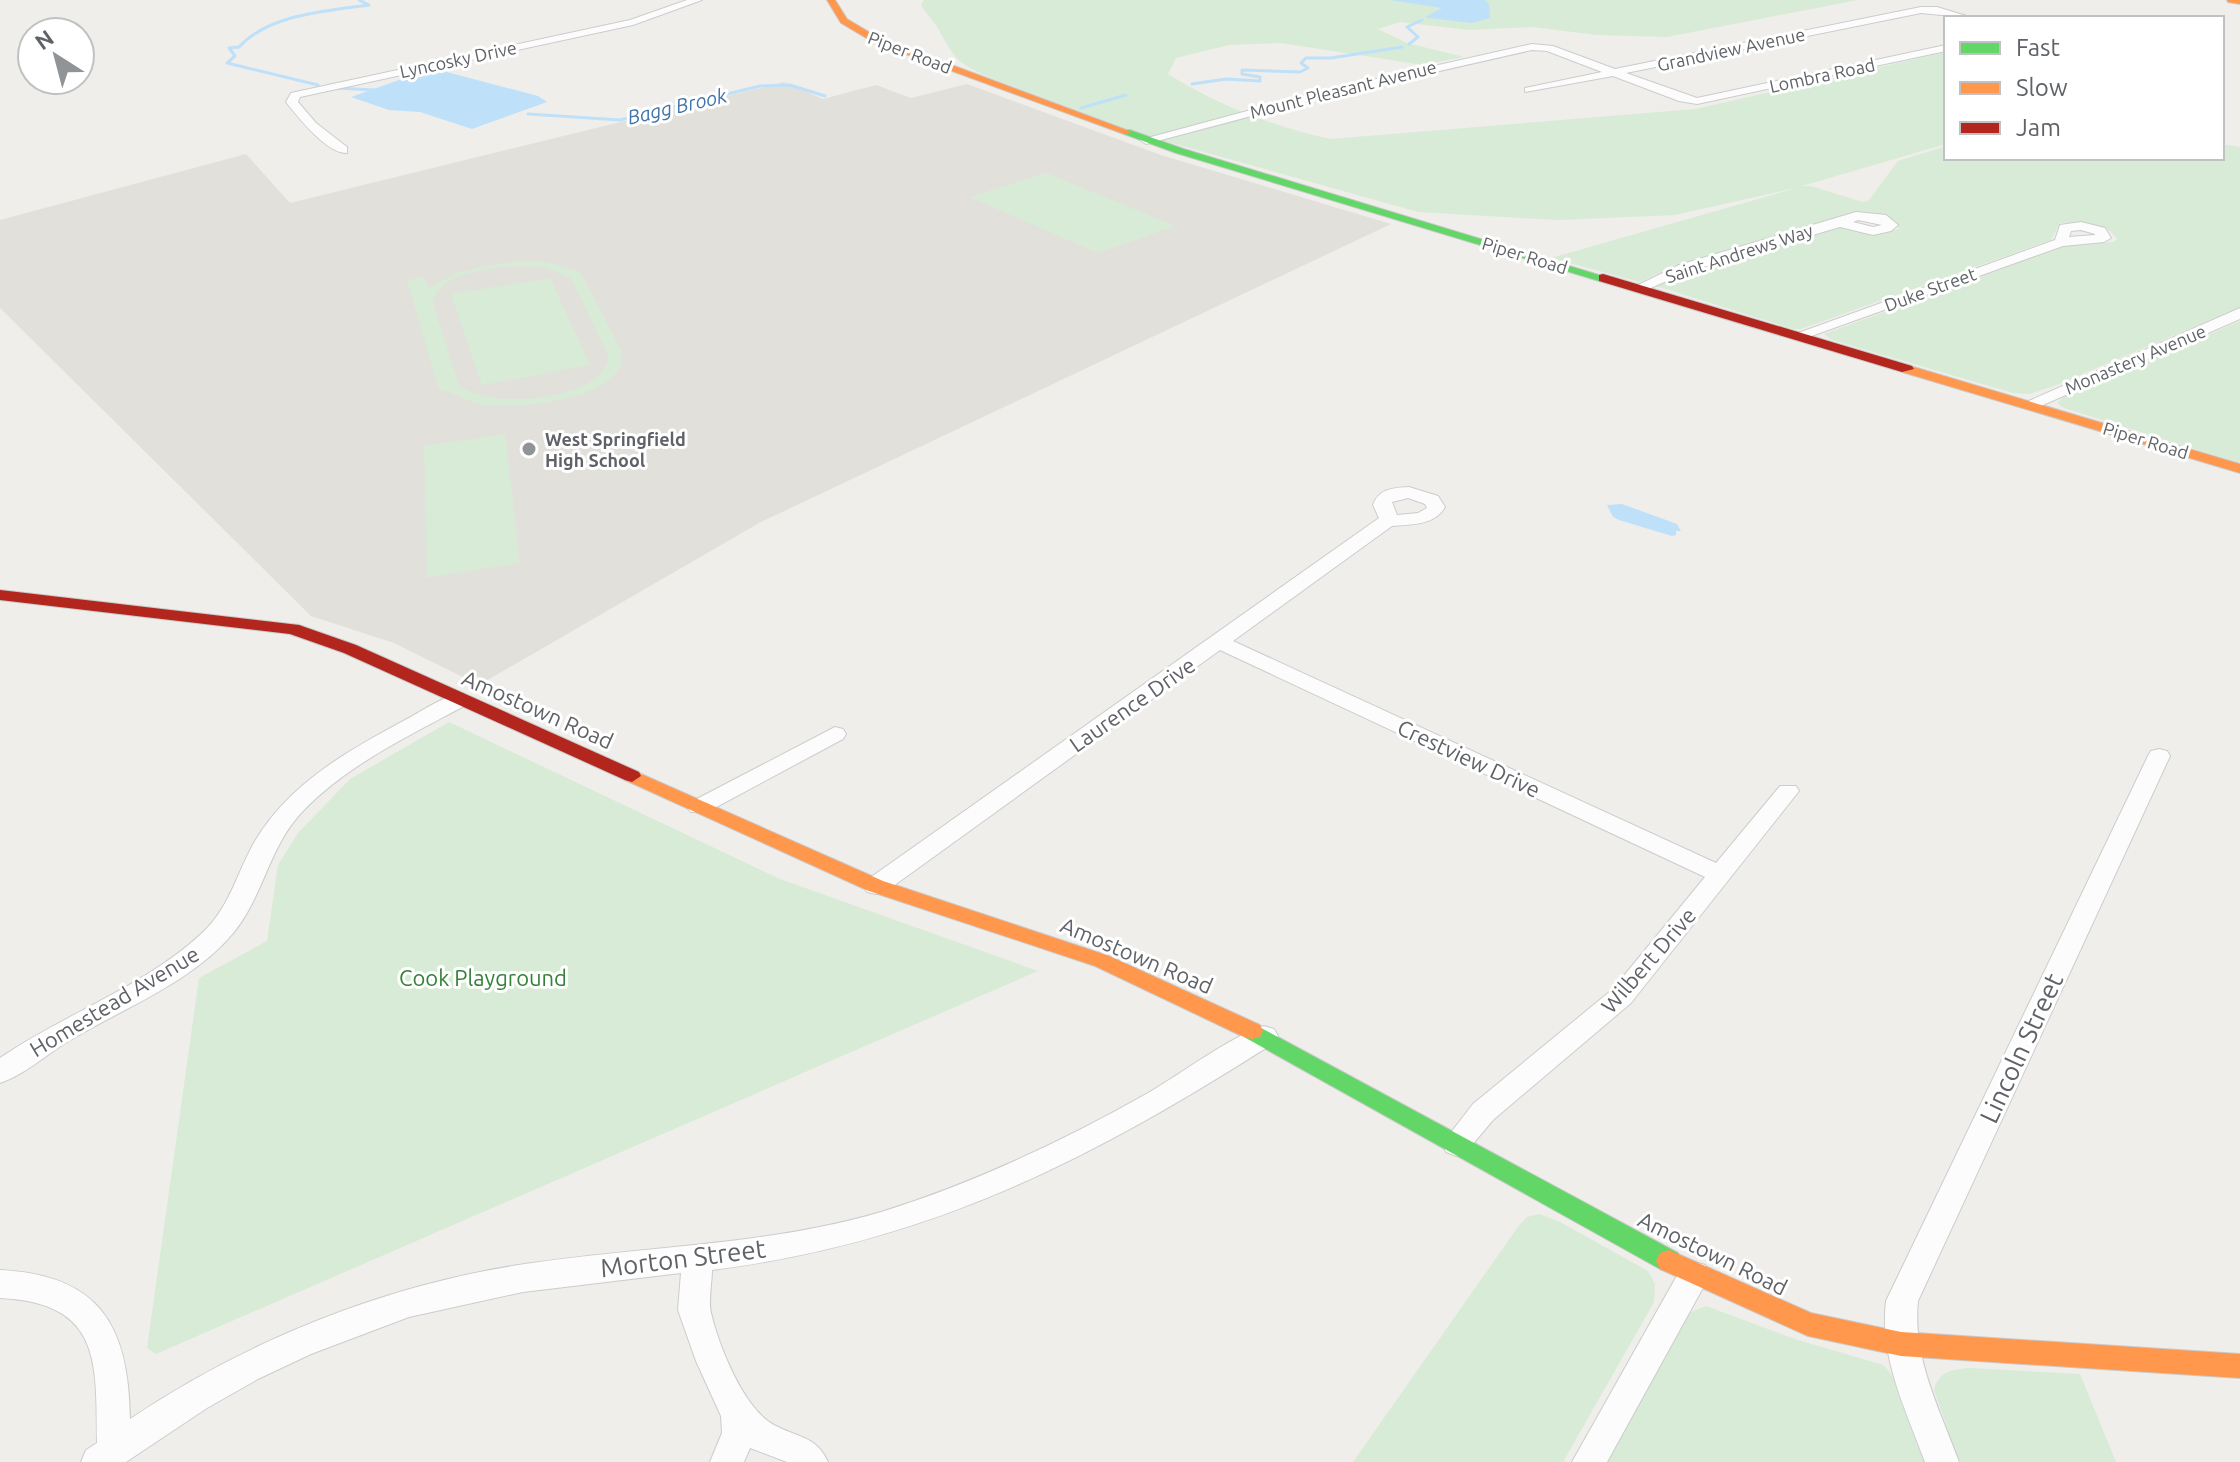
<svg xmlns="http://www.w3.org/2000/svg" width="2240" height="1462" font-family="Ubuntu,sans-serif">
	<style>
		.education { fill: #e2e0da }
		.green { fill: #d8ebd6; fill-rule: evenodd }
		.water { fill: #bfe0f9 }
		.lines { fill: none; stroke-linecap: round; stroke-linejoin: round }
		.stream { stroke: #bfe0f9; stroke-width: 3 }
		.street-casing { stroke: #cbcccc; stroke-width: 2 }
		.fast-casing { stroke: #cacacb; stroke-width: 2 }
		.slow-casing { stroke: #cacacb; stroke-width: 2 }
		.jam-casing { stroke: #cacacb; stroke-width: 2 }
		.street { fill: #fdfcfc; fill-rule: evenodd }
		.fast { fill: #63d668; fill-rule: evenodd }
		.slow { fill: #ff974d; fill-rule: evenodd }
		.jam { fill: #b3261e; fill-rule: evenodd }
		.poi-dot { fill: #919496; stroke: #fff; stroke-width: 3 }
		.labels { text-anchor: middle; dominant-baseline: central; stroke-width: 6; stroke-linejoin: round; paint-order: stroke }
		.far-street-label { font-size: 18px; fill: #5f6368; stroke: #fff }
		.far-poi-label { font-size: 18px; font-weight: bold; fill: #5f6368; stroke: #fff; text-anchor: start }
		.far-water-label { font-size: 20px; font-style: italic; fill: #4174aa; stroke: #fff }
		.street-label { font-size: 22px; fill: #5f6368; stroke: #fff }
		.park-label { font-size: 22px; fill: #348238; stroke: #fff }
		.near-street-label { font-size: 26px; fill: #5f6368; stroke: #fff }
	</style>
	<rect width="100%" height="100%" fill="#efeeea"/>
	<path class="education" d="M784,82L823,99L876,85L911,98L967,84L1161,155L1391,224L759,523L479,685L394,643L311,616L0,308V220L246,154L290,203Z"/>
	<path class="green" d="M924,0H1858L1667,37L1597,35L1532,27L1469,30L1400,22L1378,29L1407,43L1464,57L1423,65L1281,43L1229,45L1176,58L1168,74C1222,107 1269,125 1330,139L1695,109L1946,52V144L1802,186H1811L1863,202L1869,200L1898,161L1946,146V158H2222V144L2240,147V307L2057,385L2029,394L2013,393L1832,340L1824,334L2071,244L2114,242L2117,239C2108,222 2077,222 2060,223L2051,240L1801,329H1793L1656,286L1688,275V271L1836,226L1874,234L1899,229L1896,221L1870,213L1840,216L1673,266L1640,282L1551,258L1800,187L1675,215L1559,220L1418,212L1143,135L986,76C955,61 956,60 940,32C935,22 926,14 921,5Z
		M1046,173L1175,226L1098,253L970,197Z
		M514,261L549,262L581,273L622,352C627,400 517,409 484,405C471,403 448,389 439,390L407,280L425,277L428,288L459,272ZM508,266L543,267L571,278L608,354C609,401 487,411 459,385L433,304C435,275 486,269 508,266Z
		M550,278L590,365L482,385L451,294Z
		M2240,321V463L2064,408L2057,403L2064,397Z
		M505,434L520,563L427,578L424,446Z
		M449,722L780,879L1038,971L156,1354L147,1348L199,978L267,941L278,865L298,833L350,779Z
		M1539,1214L1560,1222L1648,1271L1655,1284L1654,1302L1563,1462H1353L1520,1224L1527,1217Z
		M1706,1306L1795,1339L1883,1365C1904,1383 1915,1435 1925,1462H1605L1686,1314Z
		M1968,1368L2080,1374L2116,1462H1959L1934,1390C1938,1372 1951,1370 1968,1368Z"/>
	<path class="water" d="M1389,0H1485L1489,4L1490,18L1472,23L1429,18L1425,17L1442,8Z
		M443,71L538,96L547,102L472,129L420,112L389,110L351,97L399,80Z
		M1622,504L1677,524L1681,531H1676V535L1672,536L1619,520L1613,517L1607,505Z"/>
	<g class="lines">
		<path class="stream" d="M1409,44L1418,37L1407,27L1422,20
			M1192,84L1226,79L1260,81V77L1242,74V70L1300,72L1308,68L1301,63L1306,58H1331L1402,47
			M318,85L227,63L235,56L229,48L239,47C269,14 327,11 369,5L359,0
			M335,88L375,90
			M1081,108L1126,95
			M528,114L620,120L760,86L790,85L825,96"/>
		<g class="street-casing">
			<path id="street" d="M687,0H702L633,25L300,97L298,102L316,123L347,147V153C327,154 298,117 286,102L291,93L630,20Z
				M1921,7H1937L1973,18L1921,13L1626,73L1697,98L1946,45V51L1697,104L1679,101L1613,76L1525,92V88L1602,72L1547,51L1532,50L1312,100L1146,144L1140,140L1310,94L1532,44L1553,46L1615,69Z
				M1856,212L1886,215L1898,225L1891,231L1873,235L1840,227L1689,271L1644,291L1639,292L1632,288L1679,265ZM1858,220L1882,225L1873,227L1853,222Z
				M2081,222L2105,228L2111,238L2104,242L2063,246L1803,339L1798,341L1790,336L2055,240L2060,225ZM2081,230L2095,234V235L2069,237L2071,231Z
				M2240,308V319L2036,408L2030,409L2022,404Z
				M1409,487L1438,496L1445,507C1434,526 1411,524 1392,526L1233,641L1716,863L1780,786H1796L1799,791L1631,1003L1493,1120L1466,1152L1456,1156L1446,1152L1442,1144L1473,1104L1613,989L1705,877L1220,650L885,892L876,894L867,892L864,886L867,880L1379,518L1373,505C1379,488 1394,488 1409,487ZM1408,498L1425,504L1427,508L1418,513L1397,515L1392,502Z
				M458,694L466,695L469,700L466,705C409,736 348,764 303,811C269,846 264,895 234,932C192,983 123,1008 67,1042C46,1055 24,1075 0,1083V1058C64,1014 144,987 201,934C230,908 236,874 255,841C290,782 351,749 409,718C425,709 441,698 458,694Z
				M835,727L843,729L846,734L843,739L707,812H691L687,807L691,802Z
				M2159,749L2167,751L2170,756L1918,1301C1912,1357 1940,1410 1959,1462H1925C1906,1410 1879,1357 1886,1301L2148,756L2151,751Z
				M1264,1026L1274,1029L1278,1036L1274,1043C1090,1160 931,1242 712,1270C712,1283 708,1300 711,1313C719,1346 743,1408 774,1425C796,1437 817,1436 828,1462H787L750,1448L744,1462H710L722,1433L721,1416L696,1361L678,1310L681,1273L523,1292L409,1317L311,1354L258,1379L207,1408L126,1462H81L86,1450L97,1443C96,1362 102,1303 0,1298V1270C100,1275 129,1326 130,1419C248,1340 385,1285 525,1264C644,1246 765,1246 881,1212C974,1183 1063,1141 1148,1093C1181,1074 1231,1036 1264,1026Z
				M1694,1262L1705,1265L1710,1275L1607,1462H1572L1683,1265Z"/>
		</g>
		<g class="fast-casing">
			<path id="fast" d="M1124,130H1130L1184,149L1609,278L1599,281L1176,153L1124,134Z
				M1252,1023L1678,1253L1682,1261L1678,1269L1669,1272L1660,1269L1244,1037L1241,1031L1244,1025Z"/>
		</g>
		<g class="slow-casing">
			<path id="slow" d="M827,0H835L847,19L879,38L1132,132L1124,134L873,42L841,23Z
				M2227,0H2240V4L2228,2Z
				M1907,365L2240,464V473L1902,372L1900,369Z
				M632,770L883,881L1109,956L1260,1025L1263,1031L1260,1037L1252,1039L1244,1037L1095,966L869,891L625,780L623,776L625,772Z
				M1669,1250L1811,1313L1901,1332L2240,1354V1378L1901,1356L1808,1336L1660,1269L1656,1261L1660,1253Z"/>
		</g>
		<g class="jam-casing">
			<path id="jam" d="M1603,274L1912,366L1914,369L1902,372L1599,281V275Z
				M0,590L299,625L356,645L639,772L641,776L632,782L625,780L344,653L290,634L0,600Z"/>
		</g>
		<use href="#street" class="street"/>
		<use href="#fast" class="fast"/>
		<use href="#slow" class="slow"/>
		<use href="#jam" class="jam"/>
	</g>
	<circle class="poi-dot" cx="529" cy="449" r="8"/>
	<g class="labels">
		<g class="far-street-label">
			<text transform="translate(1731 49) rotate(-12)">Grandview Avenue</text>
			<text transform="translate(910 52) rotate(21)">Piper Road</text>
			<text transform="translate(458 59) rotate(-12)">Lyncosky Drive</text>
			<text transform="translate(1822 75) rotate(-12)">Lombra Road</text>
			<text transform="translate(1343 89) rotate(-14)">Mount Pleasant Avenue</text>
			<text transform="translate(1739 253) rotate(-18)">Saint Andrews Way</text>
			<text transform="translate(1525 255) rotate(17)">Piper Road</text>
			<text transform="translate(1930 289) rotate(-20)">Duke Street</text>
			<text transform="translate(2135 359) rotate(-23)">Monastery Avenue</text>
			<text transform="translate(2146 440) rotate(17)">Piper Road</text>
		</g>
		<g class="far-poi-label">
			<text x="545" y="439">West Springfield<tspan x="545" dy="21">High School</tspan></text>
		</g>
		<g class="far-water-label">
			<text transform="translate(677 106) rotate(-13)">Bagg Brook</text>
		</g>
		<g class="street-label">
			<text transform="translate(1132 704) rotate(-35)">Laurence Drive</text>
			<text transform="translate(538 709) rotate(24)">Amostown Road</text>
			<text transform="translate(1469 758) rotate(25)">Crestview Drive</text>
			<text transform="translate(1137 955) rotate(23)">Amostown Road</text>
			<text transform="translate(1648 960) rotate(-49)">Wilbert Drive</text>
			<text transform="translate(114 1001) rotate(-31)">Homestead Avenue</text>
			<text transform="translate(1713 1253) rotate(26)">Amostown Road</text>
		</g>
		<g class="park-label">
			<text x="483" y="977">Cook Playground</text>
		</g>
		<g class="near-street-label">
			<text transform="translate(2021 1048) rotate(-65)">Lincoln Street</text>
			<text transform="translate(683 1258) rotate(-7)">Morton Street</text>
		</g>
	</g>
	<rect x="1944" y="16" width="280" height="144" fill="#ffffff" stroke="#bfc1c3" stroke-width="2"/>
	<rect x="1960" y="42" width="40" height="12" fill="#63d668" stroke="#bfc1c3" stroke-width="2"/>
	<text x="2016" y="56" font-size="24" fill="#5f6368">Fast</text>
	<rect x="1960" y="82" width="40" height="12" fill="#ff974d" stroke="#bfc1c3" stroke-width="2"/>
	<text x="2016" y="96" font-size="24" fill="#5f6368">Slow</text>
	<rect x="1960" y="122" width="40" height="12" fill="#b3261e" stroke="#bfc1c3" stroke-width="2"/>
	<text x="2016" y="136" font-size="24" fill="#5f6368">Jam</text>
	<g transform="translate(56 56) rotate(324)"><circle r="38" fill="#ffffff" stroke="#bfc1c3" stroke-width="2"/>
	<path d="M0-6L14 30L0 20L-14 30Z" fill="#919496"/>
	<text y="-12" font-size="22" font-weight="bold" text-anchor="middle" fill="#5f6368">N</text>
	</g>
</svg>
